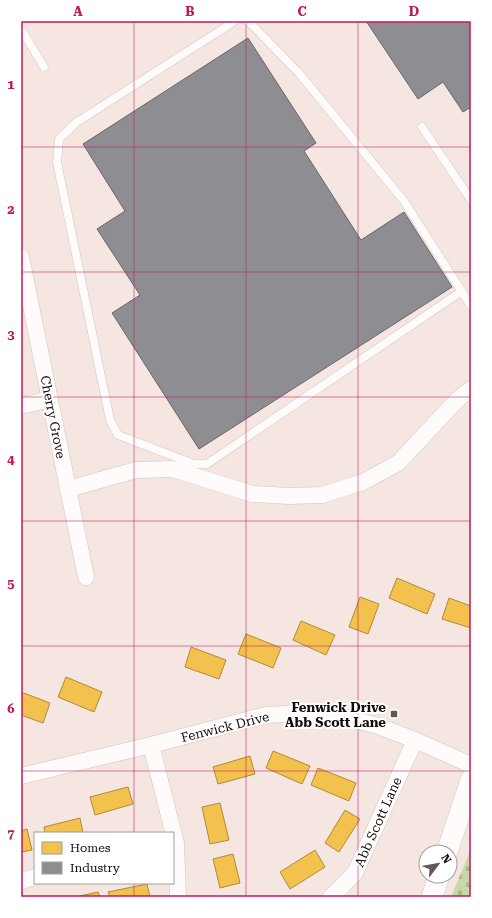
<svg xmlns="http://www.w3.org/2000/svg" width="492" height="918" font-family="'Roboto Serif',serif">
	<style>
		.cemetery { fill: url(#cemetery-stones) }
		.homes { fill: #f2c14e; stroke: #af8a39 }
		.industry { fill: #8d8d92; stroke: #696669 }
		.lines { fill: none; stroke-linecap: round; stroke-linejoin: round }
		.service-casing { stroke: #d2c5c1; stroke-width: 9 }
		.minor-casing { stroke: #d2c5c1; stroke-width: 17 }
		.tertiary-casing { stroke: #d2c5c1; stroke-width: 22 }
		.service { stroke: #fefbfa; stroke-width: 8 }
		.minor { stroke: #fefbfa; stroke-width: 16 }
		.tertiary { stroke: #fefbfa; stroke-width: 21 }
		.grid { fill: none; stroke: #c2185b; stroke-width: 1; stroke-opacity: 0.55 }
		.poi-dot { fill: #635854; stroke: #fff; stroke-width: 1.5 }
		.labels { text-anchor: middle; dominant-baseline: central; stroke-width: 4; stroke-linejoin: round; paint-order: stroke }
		.street-label { font-size: 13px; fill: #140b08; stroke: #fff }
		.poi-label { font-size: 13px; font-weight: bold; fill: #140b08; stroke: #fff; text-anchor: end }
		.neatline { fill: none; stroke: #c2185b; stroke-width: 1.5 }
		.grid-label { font-size: 13px; text-anchor: middle; font-weight: bold; fill: #c2185b }
	</style>
	<defs>
		<pattern id="cemetery-stones" width="16" height="16" patternUnits="userSpaceOnUse"><rect width="16" height="16" fill="#c9d7a9"/><path d="M2 7V4a2 2 0 0 1 4 0v3zM10 15v-3a2 2 0 0 1 4 0v3z" fill="#acb790"/></pattern>
	</defs>
	<rect width="100%" height="100%" fill="#f6e6e1"/>
	<path class="cemetery" d="M471,849V897H451Z"/>
	<path class="homes" d="M397,578L435,594L427,614L389,598Z
		M360,597L379,604L368,634L349,627Z
		M449,598L471,606V628L442,619Z
		M301,621L335,635L326,655L293,640Z
		M246,634L281,648L273,668L238,654Z
		M191,647L226,660L219,679L185,667Z
		M66,677L102,692L94,712L58,697Z
		M21,692L50,703L43,723L21,715Z
		M273,751L310,766L302,784L266,768Z
		M250,756L255,774L218,784L213,767Z
		M318,768L356,783L349,801L311,785Z
		M128,787L133,804L95,815L90,797Z
		M220,803L229,840L210,844L202,807Z
		M345,810L360,819L339,852L325,843Z
		M80,818L83,833H45L44,827Z
		M27,829L32,850L21,852V831Z
		M315,850L325,867L290,889L280,872Z
		M233,854L240,883L220,888L213,859Z
		M147,884L150,897H110L108,892Z
		M98,892L100,897H75Z"/>
	<path class="industry" d="M366,21H471V107L463,112L443,82L418,99Z
		M248,38L316,143L304,151L361,240L404,212L452,287L199,449L112,313L140,295L97,229L125,211L83,144Z"/>
	<g class="lines">
		<g class="service-casing">
			<path id="service" d="M235,21L77,122L59,139L57,162L110,420L118,435L194,464H207L462,291
				M247,21L249,22L298,72L404,201L471,306
				M21,29L44,67
				M422,127L471,200"/>
		</g>
		<g class="minor-casing">
			<path id="minor" d="M21,257L86,577
				M21,406L50,399
				M68,489L136,470L173,469L252,494L289,496L322,495L363,482L398,463L458,399L471,389
				M151,745L176,843L178,897
				M21,776L151,745L266,715L327,712L378,726L415,740L471,765
				M21,881L35,877
				M331,897L355,873L415,740"/>
		</g>
		<g class="tertiary-casing">
			<path id="tertiary" d="M447,852L471,780
				M432,897L439,876"/>
		</g>
		<use href="#service" class="service"/>
		<use href="#minor" class="minor"/>
		<use href="#tertiary" class="tertiary"/>
	</g>
	<path class="grid" d="M134,21V833M246,21V897M358,21V897M21,147H471M21,272H471M21,397H471M21,521H471M21,646H471M21,771H471M134,883V897"/>
	<rect class="poi-dot" x="390" y="710" width="8" height="8" rx="2"/>
	<g class="labels">
		<g class="street-label">
			<text transform="translate(53 417) rotate(79)">Cherry Grove</text>
			<text transform="translate(225 727) rotate(-14)">Fenwick Drive</text>
			<text transform="translate(378 822) rotate(-66)">Abb Scott Lane</text>
		</g>
		<g class="poi-label">
			<text x="386" y="707">Fenwick Drive<tspan x="386" dy="15">Abb Scott Lane</tspan></text>
		</g>
	</g>
	<rect width="492" height="918" fill="none" stroke="#ffffff" stroke-width="44"/>
	<rect x="34" y="832" width="140" height="52" fill="#ffffff" stroke="#a19d9c"/>
	<rect x="42" y="842" width="20" height="12" fill="#f2c14e" stroke="#a19d9c"/>
	<text x="70" y="852" font-size="12" fill="#140b08">Homes</text>
	<rect x="42" y="862" width="20" height="12" fill="#8d8d92" stroke="#a19d9c"/>
	<text x="70" y="872" font-size="12" fill="#140b08">Industry</text>
	<g transform="translate(438 864) rotate(58)"><circle r="19" fill="#ffffff" stroke="#a19d9c"/>
	<path d="M0-3L7 15L0 10L-7 15Z" fill="#635854"/>
	<text y="-6" font-size="11" font-weight="bold" text-anchor="middle" fill="#140b08">N</text>
	</g>
	<rect x="22" y="22" width="448" height="874" class="neatline"/>
	<g class="grid-label">
		<text x="78" y="16">A</text>
		<text x="190" y="16">B</text>
		<text x="302" y="16">C</text>
		<text x="414" y="16">D</text>
		<text x="11" y="89">1</text>
		<text x="11" y="214">2</text>
		<text x="11" y="339">3</text>
		<text x="11" y="464">4</text>
		<text x="11" y="588">5</text>
		<text x="11" y="713">6</text>
		<text x="11" y="838">7</text>
	</g>
</svg>
